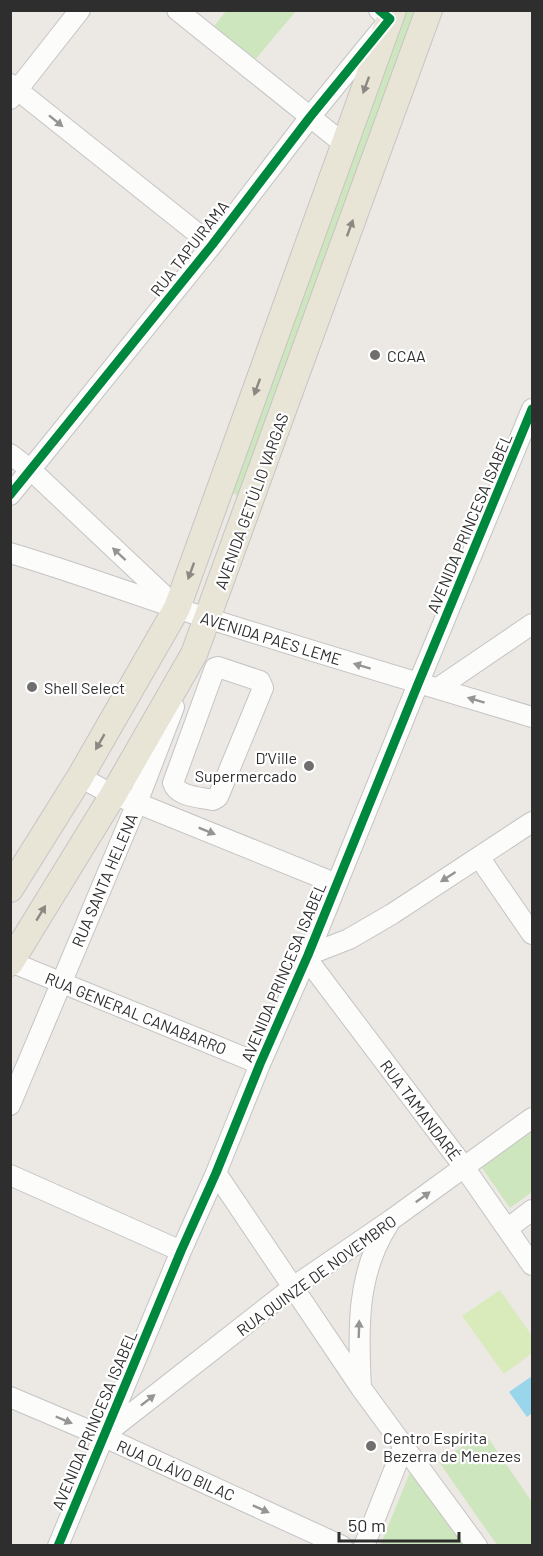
<svg xmlns="http://www.w3.org/2000/svg" width="543" height="1556" font-family="Barlow,sans-serif">
	<style>
		.green { fill: #cee6be }
		.pitch { fill: #d9eabb }
		.water { fill: #99d6ec }
		.lines { fill: none; stroke-linecap: round; stroke-linejoin: round }
		.minor-casing { stroke: #c5c4c5; stroke-width: 22 }
		.major-casing { stroke: #c6c5c4; stroke-width: 28 }
		.minor { stroke: #fcfcfb; stroke-width: 20 }
		.major { stroke: #e8e4d6; stroke-width: 26 }
		.cycleway-casing { stroke: #fff; stroke-width: 13 }
		.cycleway { stroke: #00873e; stroke-width: 9 }
		.oneway { fill: #8b8982 }
		.oneway2 { fill: #959594 }
		.poi-dot { fill: #706f6e; stroke: #fff; stroke-width: 2 }
		.labels { text-anchor: middle; dominant-baseline: central; stroke-width: 4.5; stroke-linejoin: round; paint-order: stroke }
		.street-label { font-size: 16px; fill: #2e2e2e; stroke: #fff }
		.poi-label { font-size: 16px; fill: #2e2e2e; stroke: #fff; text-anchor: start }
	</style>
	<rect width="100%" height="100%" fill="#ece8e4"/>
	<path class="green" d="M226,11H296L254,61L212,29Z
		M405,11H423L244,497L229,492Z
		M532,1128V1192L510,1208L480,1165Z
		M484,1432L532,1502V1545H497L439,1462Z
		M411,1470L465,1546H380Z"/>
	<path class="pitch" d="M500,1290L532,1336V1353L504,1374L462,1316Z"/>
	<path class="water" d="M532,1376V1413L527,1417L509,1392Z"/>
	<g class="lines">
		<g class="minor-casing">
			<path id="minor" d="M177,10L344,144
				M10,84L212,245
				M10,99L80,10
				M10,454L31,470L171,602
				M10,495L212,245L310,117L390,19L379,10
				M10,553C78,573 143,598 210,619C317,653 425,685 532,717
				M218,667L260,681L263,688L218,797L213,800C200,797 177,797 173,783L215,668Z
				M438,688L532,624
				M80,777L113,795L137,803L337,884
				M479,857L532,934
				M308,955L349,939L392,914L532,822
				M307,959L464,1167L532,1265
				M11,962L260,1064
				M10,1105L137,803L174,707
				M216,1173L361,1388L477,1546
				M10,1175L181,1251
				M507,1229L532,1210
				M361,1388C358,1332 356,1274 388,1225
				M10,1397L102,1436L342,1546
				M104,1435L293,1287L391,1220L532,1118
				M58,1546L181,1251L216,1173L260,1064L308,955L418,684L532,409
				M364,1546L404,1445"/>
		</g>
		<g class="major-casing">
			<path id="major" d="M10,889L80,777L177,608L393,10
				M10,963L113,795L194,654L429,10"/>
		</g>
		<use href="#minor" class="minor"/>
		<use href="#major" class="major"/>
		<g class="cycleway-casing">
			<path id="cycleway" d="M10,495L212,245L310,117L390,19L379,10
				M58,1546L181,1251L216,1173L260,1064L308,955L418,684L532,409"/>
		</g>
		<use href="#cycleway" class="cycleway"/>
	</g>
	<defs><path id="oneway-solid" d="M-6-.8H1V-3.2L6.5 0L1 3.2V.8H-6Z" transform="scale(1.5)"/></defs>
	<g class="oneway">
		<use href="#oneway-solid" transform="translate(366 85) rotate(110)"/>
		<use href="#oneway-solid" transform="translate(350 228) rotate(-70)"/>
		<use href="#oneway-solid" transform="translate(257 387) rotate(110)"/>
		<use href="#oneway-solid" transform="translate(191 571) rotate(110)"/>
		<use href="#oneway-solid" transform="translate(100 742) rotate(120)"/>
		<use href="#oneway-solid" transform="translate(41 913) rotate(-59)"/>
	</g>
	<g class="oneway2">
		<use href="#oneway-solid" transform="translate(56 121) rotate(39)"/>
		<use href="#oneway-solid" transform="translate(119 554) rotate(-137)"/>
		<use href="#oneway-solid" transform="translate(362 666) rotate(-163)"/>
		<use href="#oneway-solid" transform="translate(476 700) rotate(-163)"/>
		<use href="#oneway-solid" transform="translate(207 831) rotate(22)"/>
		<use href="#oneway-solid" transform="translate(448 877) rotate(147)"/>
		<use href="#oneway-solid" transform="translate(423 1197) rotate(-36)"/>
		<use href="#oneway-solid" transform="translate(359 1329) rotate(-88)"/>
		<use href="#oneway-solid" transform="translate(148 1400) rotate(-38)"/>
		<use href="#oneway-solid" transform="translate(64 1420) rotate(23)"/>
		<use href="#oneway-solid" transform="translate(261 1509) rotate(24)"/>
	</g>
	<g class="poi-dot">
		<circle cx="375" cy="355" r="6"/>
		<circle cx="32" cy="687" r="6"/>
		<circle cx="309" cy="766" r="6"/>
		<circle cx="371" cy="1446" r="6"/>
	</g>
	<g class="labels">
		<g class="street-label">
			<text transform="translate(189 248) rotate(-52)">RUA TAPUIRAMA</text>
			<text transform="translate(251 501) rotate(-70)">AVENIDA GETÚLIO VARGAS</text>
			<text transform="translate(469 523) rotate(-67)">AVENIDA PRINCESA ISABEL</text>
			<text transform="translate(271 638) rotate(17)">AVENIDA PAES LEME</text>
			<text transform="translate(104 880) rotate(-67)">RUA SANTA HELENA</text>
			<text transform="translate(283 972) rotate(-67)">AVENIDA PRINCESA ISABEL</text>
			<text transform="translate(136 1013) rotate(22)">RUA GENERAL CANABARRO</text>
			<text transform="translate(421 1110) rotate(53)">RUA TAMANDARÉ</text>
			<text transform="translate(316 1275) rotate(-36)">RUA QUINZE DE NOVEMBRO</text>
			<text transform="translate(94 1420) rotate(-67)">AVENIDA PRINCESA ISABEL</text>
			<text transform="translate(176 1470) rotate(24)">RUA OLÁVO BILAC</text>
		</g>
		<g class="poi-label">
			<text x="387" y="355">CCAA</text>
			<text x="44" y="687">Shell Select</text>
			<text x="297" y="757" text-anchor="end">D’Ville<tspan x="297" dy="18">Supermercado</tspan></text>
			<text x="383" y="1437">Centro Espírita<tspan x="383" dy="18">Bezerra de Menezes</tspan></text>
		</g>
	</g>
	<rect width="543" height="1556" fill="none" stroke="#2e2e2e" stroke-width="24"/>
	<path d="M339 1532v9h120v-9" fill="none" stroke="#2e2e2e" stroke-width="3"/>
	<text x="348" y="1532" font-size="18" fill="#2e2e2e" stroke="#ffffff" stroke-width="4.5" paint-order="stroke">50 m</text>
</svg>
